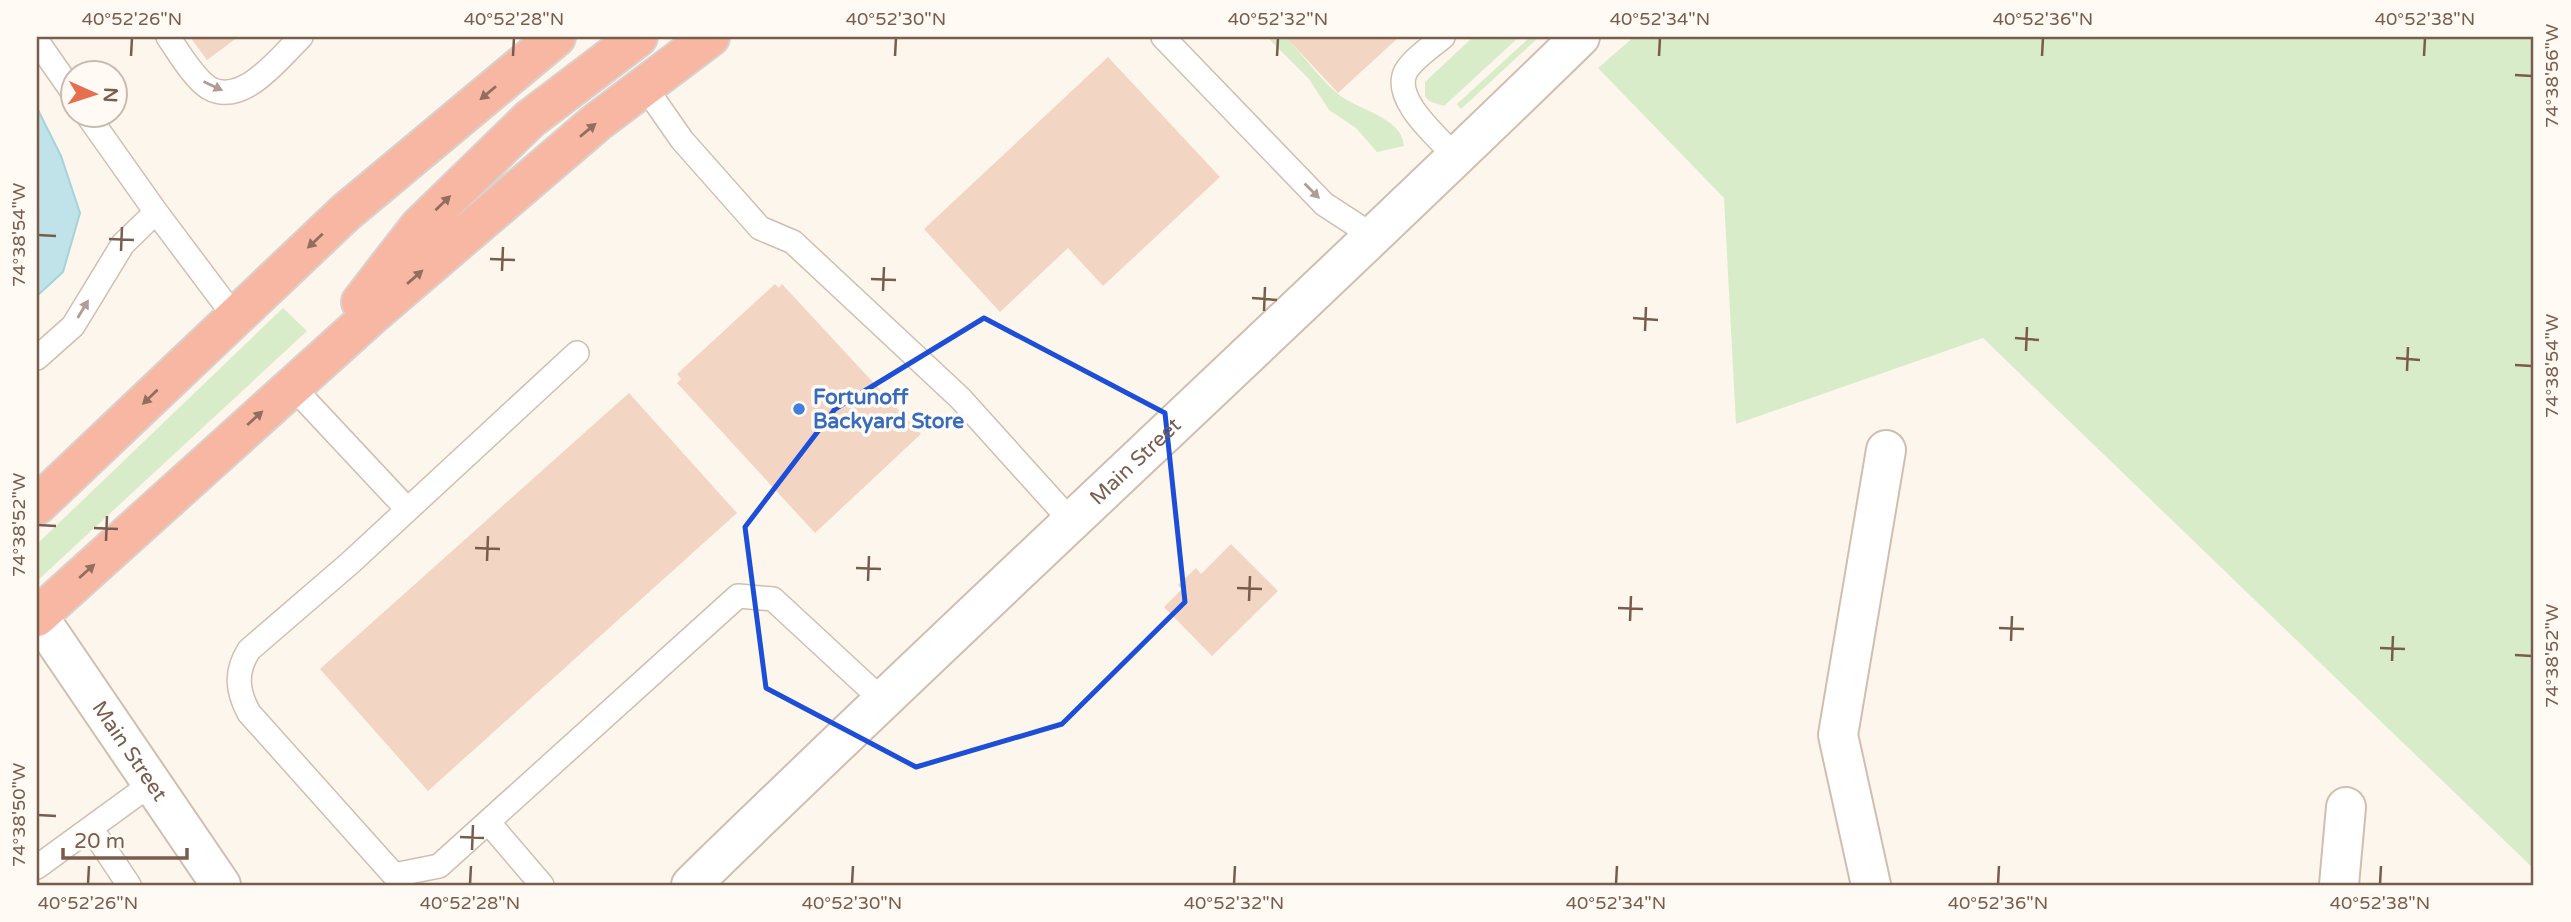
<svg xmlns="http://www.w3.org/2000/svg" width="2571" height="922" font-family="'Varela Round',sans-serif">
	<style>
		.green { fill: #d8ecc9 }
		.water { fill: #bfe3e8; stroke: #a5d3da; stroke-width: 2 }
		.building { fill: #f3d5c3 }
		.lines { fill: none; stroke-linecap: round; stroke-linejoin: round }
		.lane-casing { stroke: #d1beb0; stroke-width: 26 }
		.street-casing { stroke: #d1beb0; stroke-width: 42 }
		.highway-casing { stroke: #dad1cd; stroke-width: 42 }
		.lane { stroke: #fff; stroke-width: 23 }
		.street { stroke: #fff; stroke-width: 38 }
		.highway { stroke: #f7b7a3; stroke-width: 38 }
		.oneway { fill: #af9d94 }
		.oneway2 { fill: #936e5e }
		.marked { fill: none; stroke: #1d4ed8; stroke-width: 5; stroke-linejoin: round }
		.ticks { fill: none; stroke: #7a5c4d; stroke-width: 2.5 }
		.shop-dot { fill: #3f7fe0; stroke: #fffaf3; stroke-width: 2.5 }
		.labels { text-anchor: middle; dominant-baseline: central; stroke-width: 7; stroke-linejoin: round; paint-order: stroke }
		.shop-label { font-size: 21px; font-weight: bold; fill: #366cbe; stroke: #fffaf3; text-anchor: start }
		.street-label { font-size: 21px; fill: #7a5c4d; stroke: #fffaf3 }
		.neatline { fill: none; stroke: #7a5c4d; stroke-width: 2.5 }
		.ticks-label { font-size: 18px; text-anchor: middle; fill: #7a5c4d }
	</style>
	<rect width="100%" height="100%" fill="#fdf6ec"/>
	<path class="green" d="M1267,37H1286C1303,55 1319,78 1338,94C1358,110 1403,118 1404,146L1377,152L1356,128L1329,110L1309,79Z
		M1473,37H1519L1444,106L1429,101L1425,96V82Z
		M1530,37H1539L1461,109L1457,104Z
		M1634,37H2534V869L1983,338L1736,424L1724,198L1598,68Z
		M283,308L307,331L37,581V544Z"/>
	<path class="water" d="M37,108L61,156L80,213L63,272L37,296Z"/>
	<path class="building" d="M190,37H238L207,60Z
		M1286,37H1399L1338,93Z
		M1108,57L1220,177L1103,286L1068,248L1000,312L924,229Z
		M775,284L779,288L782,284L921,434L815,533L677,383L681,379L677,374Z
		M629,393L737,513L428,791L320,669Z
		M1231,544L1278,591L1212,656L1164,607L1182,589L1178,585L1196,568L1201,574Z"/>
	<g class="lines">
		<g class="lane-casing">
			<path id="lane" d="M168,37C178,51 194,79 209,88C243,107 279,58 301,37
				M1163,37L1324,204L1373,236
				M1443,37C1431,47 1414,58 1406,71C1391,99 1439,138 1456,157
				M37,41L74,94
				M645,87L682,140L760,228L793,242L960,398L1071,521
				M88,116L156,212L234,316
				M577,353L350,563L249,650C235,672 237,691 249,713L394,875L439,866L738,596L773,599L881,699
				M37,358L73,326L123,244L156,212
				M291,385L407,509
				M489,823L542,885
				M91,828L129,885
				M37,867L151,784"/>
		</g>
		<g class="street-casing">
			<g id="street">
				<path id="s1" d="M38,616L221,885"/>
				<path id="s2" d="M691,885C984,599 1287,323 1580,37"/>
				<path d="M1871,885L1838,735L1886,450"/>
				<path d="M2339,885L2346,807"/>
			</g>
		</g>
		<g class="highway-casing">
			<path id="highway" d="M361,302L419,227L530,119L638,37
				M37,505L345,213L556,37
				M37,617L374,313L597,122L710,37"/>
		</g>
		<use href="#lane" class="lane"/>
		<use href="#street" class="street"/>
		<use href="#highway" class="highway"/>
	</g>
	<defs><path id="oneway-solid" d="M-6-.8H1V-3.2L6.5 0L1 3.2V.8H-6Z" transform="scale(1.75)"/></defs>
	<g class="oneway">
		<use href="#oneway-solid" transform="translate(213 86) rotate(25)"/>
		<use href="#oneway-solid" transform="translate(1312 191) rotate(45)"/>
		<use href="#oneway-solid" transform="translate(83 309) rotate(-59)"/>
	</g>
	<g class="oneway2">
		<use href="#oneway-solid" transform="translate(488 93) rotate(140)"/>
		<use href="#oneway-solid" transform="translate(588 130) rotate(-40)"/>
		<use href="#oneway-solid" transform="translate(443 203) rotate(-44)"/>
		<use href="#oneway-solid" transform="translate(315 241) rotate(137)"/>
		<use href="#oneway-solid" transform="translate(415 277) rotate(-41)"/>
		<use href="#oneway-solid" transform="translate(150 397) rotate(136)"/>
		<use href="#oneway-solid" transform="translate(255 418) rotate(-42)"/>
		<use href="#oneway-solid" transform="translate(87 571) rotate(-42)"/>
	</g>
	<path class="marked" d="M984,318L1165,413L1185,602L1062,724L916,767L766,688L745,527L835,409Z"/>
	<path class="ticks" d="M131,56L132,38M513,56L514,38M895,56L896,38M1277,56L1278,38M1659,56L1660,38M2042,56L2043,38M2424,56L2425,38M2515,75L2532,76M38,235L56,236M109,239L134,240M121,251L122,227M490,259L515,260M502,271L503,247M871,279L896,280M883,291L884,267M1252,298L1277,300M1264,311L1265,287M1633,318L1658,320M1645,331L1646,307M2015,338L2039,340M2026,351L2027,327M2396,358L2420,360M2515,365L2532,366M2407,371L2408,347M38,525L56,526M94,528L118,529M106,541L107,516M475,548L500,549M487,561L488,536M856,568L881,569M868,581L869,556M1237,588L1262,589M1249,601L1250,576M1618,608L1643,609M1630,621L1631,596M1999,628L2024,629M2011,641L2012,616M2380,648L2405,649M2515,655L2532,656M2392,661L2393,636M38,815L56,816M460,837L484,838M472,850L473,825M88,884L89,866M470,884L471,866M852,884L853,866M1234,884L1235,866M1616,884L1617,866M1998,884L1999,866M2380,884L2381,866"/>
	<circle class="shop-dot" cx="799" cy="409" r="7"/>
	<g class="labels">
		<g class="shop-label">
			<text x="813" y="397">Fortunoff<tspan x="813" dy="24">Backyard Store</tspan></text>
		</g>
		<g class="street-label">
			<text stroke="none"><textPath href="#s2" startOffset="614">Main Street</textPath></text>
			<text stroke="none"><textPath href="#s1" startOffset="163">Main Street</textPath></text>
		</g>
	</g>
	<rect width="2571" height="922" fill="none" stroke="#fffaf3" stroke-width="77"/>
	<g transform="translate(94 94) rotate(93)"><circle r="33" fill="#fffaf3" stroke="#cabbb1" stroke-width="2"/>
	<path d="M0-5L12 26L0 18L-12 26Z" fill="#e76f51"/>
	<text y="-10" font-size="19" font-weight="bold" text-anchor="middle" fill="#7a5c4d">N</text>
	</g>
	<path d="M63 848v10h124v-10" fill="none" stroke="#7a5c4d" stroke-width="3.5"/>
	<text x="74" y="848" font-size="21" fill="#7a5c4d" stroke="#fffaf3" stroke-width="5" paint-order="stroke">20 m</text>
	<rect x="38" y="38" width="2494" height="846" class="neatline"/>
	<g class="ticks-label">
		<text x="132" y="25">40°52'26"N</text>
		<text x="514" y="25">40°52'28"N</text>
		<text x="896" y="25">40°52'30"N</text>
		<text x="1278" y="25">40°52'32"N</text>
		<text x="1660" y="25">40°52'34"N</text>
		<text x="2043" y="25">40°52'36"N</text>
		<text x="2425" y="25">40°52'38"N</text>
		<text transform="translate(2552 76) rotate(-90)" y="6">74°38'56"W</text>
		<text transform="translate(19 235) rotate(-90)" y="6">74°38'54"W</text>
		<text transform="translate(2552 366) rotate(-90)" y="6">74°38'54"W</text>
		<text transform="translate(19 525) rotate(-90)" y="6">74°38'52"W</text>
		<text transform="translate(2552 656) rotate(-90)" y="6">74°38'52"W</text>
		<text transform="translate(19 815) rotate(-90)" y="6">74°38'50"W</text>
		<text x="88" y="909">40°52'26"N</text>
		<text x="470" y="909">40°52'28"N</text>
		<text x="852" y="909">40°52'30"N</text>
		<text x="1234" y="909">40°52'32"N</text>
		<text x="1616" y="909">40°52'34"N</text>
		<text x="1998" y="909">40°52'36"N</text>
		<text x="2380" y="909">40°52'38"N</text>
	</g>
</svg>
